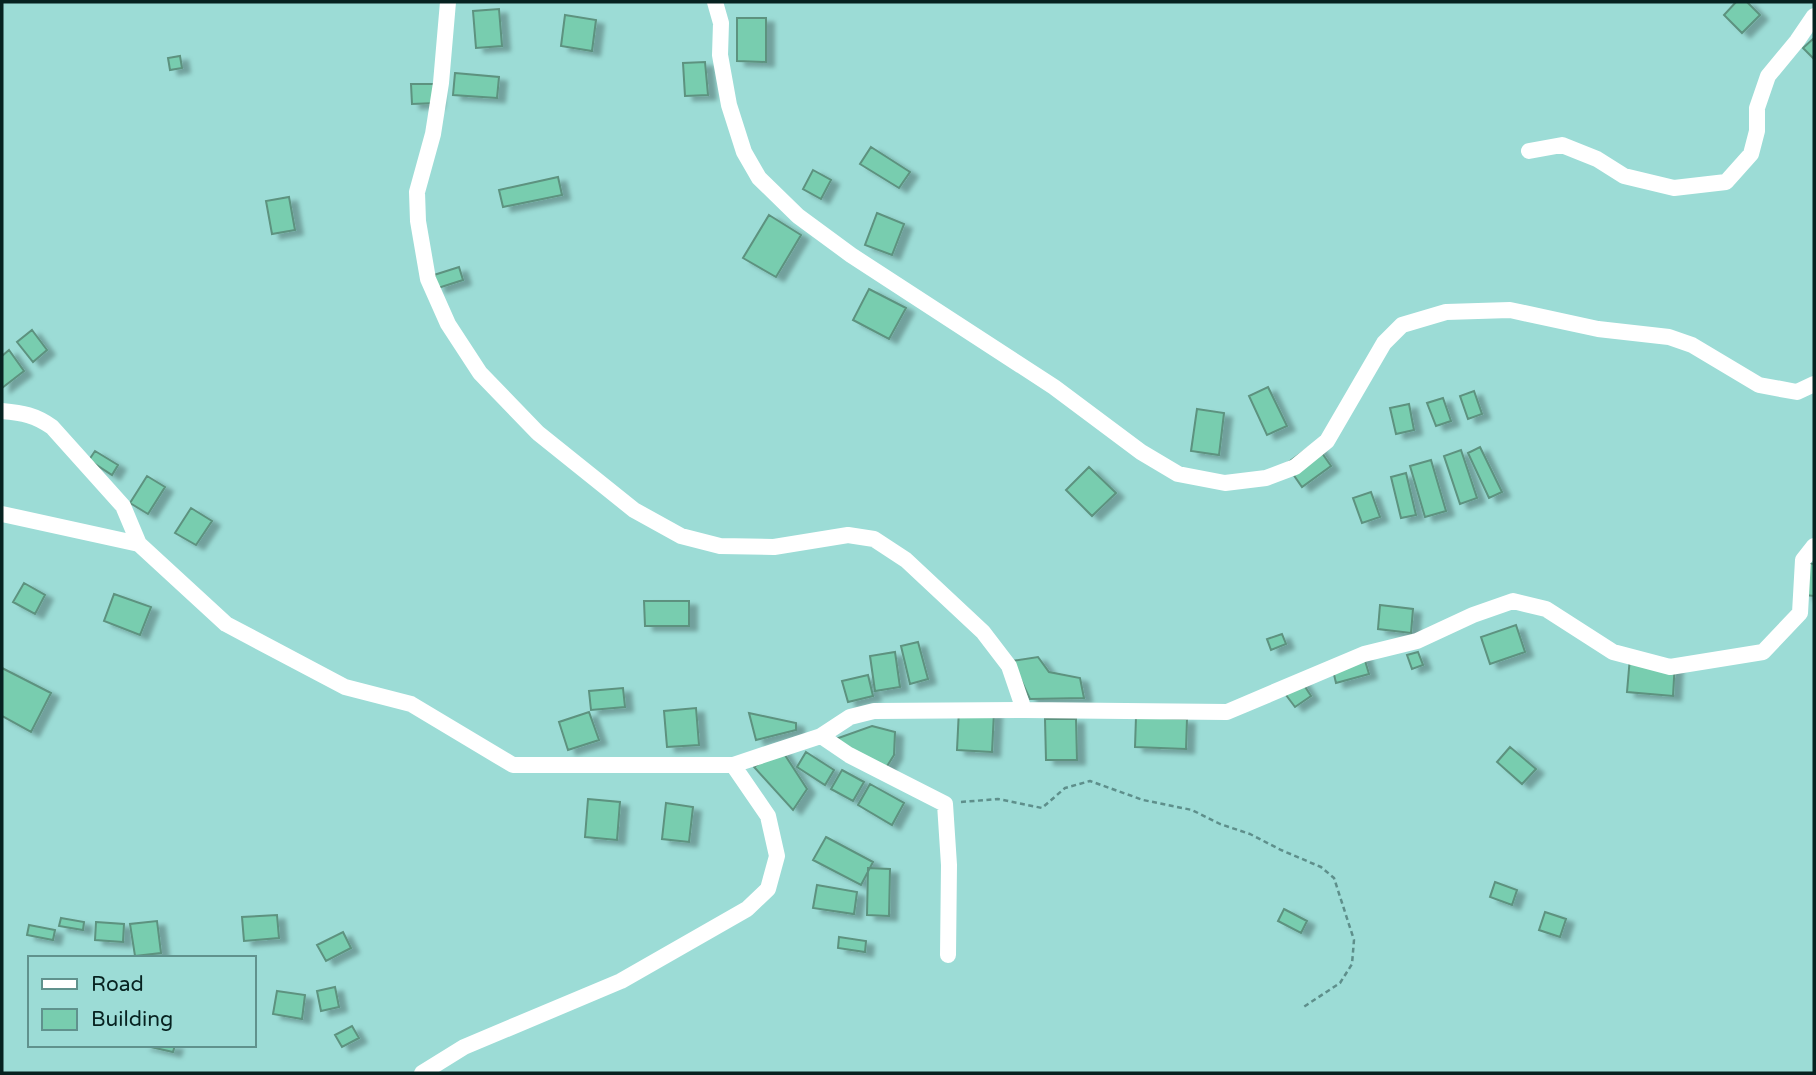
<svg xmlns="http://www.w3.org/2000/svg" width="1816" height="1075" font-family="'Varela Round',sans-serif">
	<style>
		.building { fill: #78cdaf; stroke: #5d927f; stroke-width: 2; filter: url(#shadow) }
		.lines { fill: none; stroke-linecap: round; stroke-linejoin: round }
		.path { stroke: #5e8f8b; stroke-width: 2.5; stroke-dasharray: 5 3.5; stroke-linecap: butt }
		.minor { stroke: #fff; stroke-width: 16 }
	</style>
	<defs>
		<filter id="shadow"><feDropShadow dx="8" dy="4.5" stdDeviation="2" flood-color="#0004"/></filter>
	</defs>
	<rect width="100%" height="100%" fill="#9cdcd6"/>
	<path class="building" d="M1736,2H1747L1760,15L1742,33L1724,15Z
		M499,9L502,46L476,48L473,11Z
		M565,15L596,20L592,51L561,46Z
		M737,18H766V62L737,61Z
		M1814,38V59L1803,48Z
		M180,56L182,68L170,70L168,58Z
		M705,62L708,95L685,96L683,63Z
		M455,73L499,77L497,98L453,95Z
		M411,84H436V103L412,104Z
		M871,147L910,172L899,188L860,164Z
		M813,170L831,180L821,199L803,189Z
		M558,177L562,195L503,207L499,190Z
		M289,197L295,230L272,234L266,201Z
		M877,213L904,224L892,255L865,245Z
		M769,215L801,235L776,277L743,258Z
		M459,267L463,280L438,288L434,275Z
		M869,289L906,308L889,339L853,320Z
		M32,330L47,350L33,362L17,342Z
		M9,350L24,371L2,388V356Z
		M1268,387L1287,426L1267,435L1249,396Z
		M1474,391L1482,414L1468,419L1460,396Z
		M1443,398L1451,421L1436,426L1427,403Z
		M1409,404L1414,430L1396,434L1390,408Z
		M1197,409L1224,413L1219,455L1191,451Z
		M1315,443L1331,466L1302,487L1286,464Z
		M1480,447L1502,492L1489,498L1468,453Z
		M1461,450L1477,498L1460,504L1444,456Z
		M95,451L118,465L112,475L89,460Z
		M1431,460L1446,511L1425,517L1410,466Z
		M1089,467L1116,493L1092,516L1066,490Z
		M1406,473L1416,515L1401,518L1391,477Z
		M147,476L165,487L148,514L130,503Z
		M1371,492L1380,517L1362,523L1353,498Z
		M191,508L212,521L196,545L175,533Z
		M1808,563L1814,564V596L1805,595Z
		M24,583L45,595L35,614L13,602Z
		M114,594L151,607L140,635L104,621Z
		M644,601H689V626H645Z
		M1380,605L1413,609L1411,633L1378,629Z
		M1516,625L1525,652L1490,664L1481,637Z
		M1282,634L1286,644L1271,650L1267,639Z
		M918,642L928,679L910,684L901,646Z
		M895,652L900,687L875,691L870,656Z
		M1418,652L1423,665L1412,669L1407,655Z
		M1363,654L1369,674L1336,683L1331,662Z
		M1038,657L1049,672L1080,678L1084,698L1030,699L1012,661Z
		M1630,657L1675,661L1673,696L1627,692Z
		M2,668L51,693L31,732L2,716Z
		M868,675L873,696L848,702L842,681Z
		M1300,679L1311,696L1295,707L1283,691Z
		M623,688L625,707L591,710L589,691Z
		M696,708L699,745L667,747L664,711Z
		M959,709L994,712L992,752L957,750Z
		M589,712L599,740L568,750L559,722Z
		M749,713L796,723V730L756,740Z
		M1136,717L1187,719L1186,749L1135,747Z
		M1045,719H1076L1077,760H1046Z
		M872,726L895,732L894,755L884,771L830,741Z
		M1510,747L1536,769L1522,784L1497,762Z
		M781,749L807,789L793,810L754,767Z
		M806,752L834,770L825,785L797,767Z
		M842,770L864,782L853,801L831,789Z
		M870,784L904,803L892,825L858,805Z
		M588,799L620,802L617,840L585,837Z
		M666,803L693,807L689,842L662,839Z
		M826,837L873,862L861,885L813,860Z
		M868,868L890,869L889,916L867,915Z
		M1495,882L1517,890L1512,905L1490,897Z
		M817,885L857,892L854,914L813,908Z
		M1284,909L1307,921L1301,933L1278,921Z
		M1545,912L1566,919L1560,937L1539,930Z
		M277,915L279,938L244,941L242,917Z
		M61,918L84,922L83,930L59,926Z
		M157,921L161,953L135,956L130,924Z
		M96,922L124,924L123,942L95,940Z
		M29,925L55,930L53,940L27,935Z
		M343,932L351,948L326,961L317,945Z
		M839,937L866,941L865,952L838,948Z
		M335,987L339,1007L321,1011L317,991Z
		M277,991L305,995L302,1019L273,1014Z
		M352,1026L359,1038L342,1047L335,1035Z
		M142,1045H175L173,1052Z"/>
	<g class="lines">
		<path class="path" d="M961,802L998,799L1042,808L1065,788L1090,781L1143,800L1192,810L1220,824L1250,834L1281,850L1321,867L1334,878L1354,940L1352,964L1340,983L1302,1008"/>
		<path class="minor" d="M448,2L441,83L433,134L417,192L418,221L428,279L448,324L480,373L538,433L634,510L681,536L720,546L774,547L848,535L874,539L906,560L983,632L1009,666L1024,710
			M715,2L721,23L720,55L729,105L744,152L759,178L798,216L851,255L1054,387L1141,452L1178,474L1225,483L1266,478L1295,467L1327,441L1384,343L1402,325L1446,312L1510,310L1598,329L1669,337L1692,345L1759,385L1797,392L1814,384
			M1529,151L1562,145L1597,159L1624,176L1674,188L1726,182L1751,154L1757,131V108L1768,76L1797,41L1814,16
			M2,411C23,413 35,415 52,427L123,506L139,544L226,624L345,687L411,704L513,765H733L821,736L850,717L874,711L1024,710L1227,712L1364,654L1417,641L1473,615L1513,601L1546,609L1613,652L1670,667L1763,652L1800,613L1803,560L1814,546
			M2,514L139,544
			M821,736L849,755L945,804L949,865L948,955
			M422,1073L464,1047L621,981L747,909L768,889L777,856L768,816L733,765"/>
	</g>
	<rect width="1816" height="1075" fill="none" stroke="#072220" stroke-width="7"/>
	<rect x="28" y="956" width="228" height="91" fill="#9cdcd6" stroke="#60928d" stroke-width="2"/>
	<rect x="42" y="979" width="35" height="10" fill="#ffffff" stroke="#60928d" stroke-width="2"/>
	<text x="91" y="991" font-size="21" fill="#072220">Road</text>
	<rect x="42" y="1009" width="35" height="21" fill="#78cdaf" stroke="#60928d" stroke-width="2"/>
	<text x="91" y="1026" font-size="21" fill="#072220">Building</text>
</svg>
